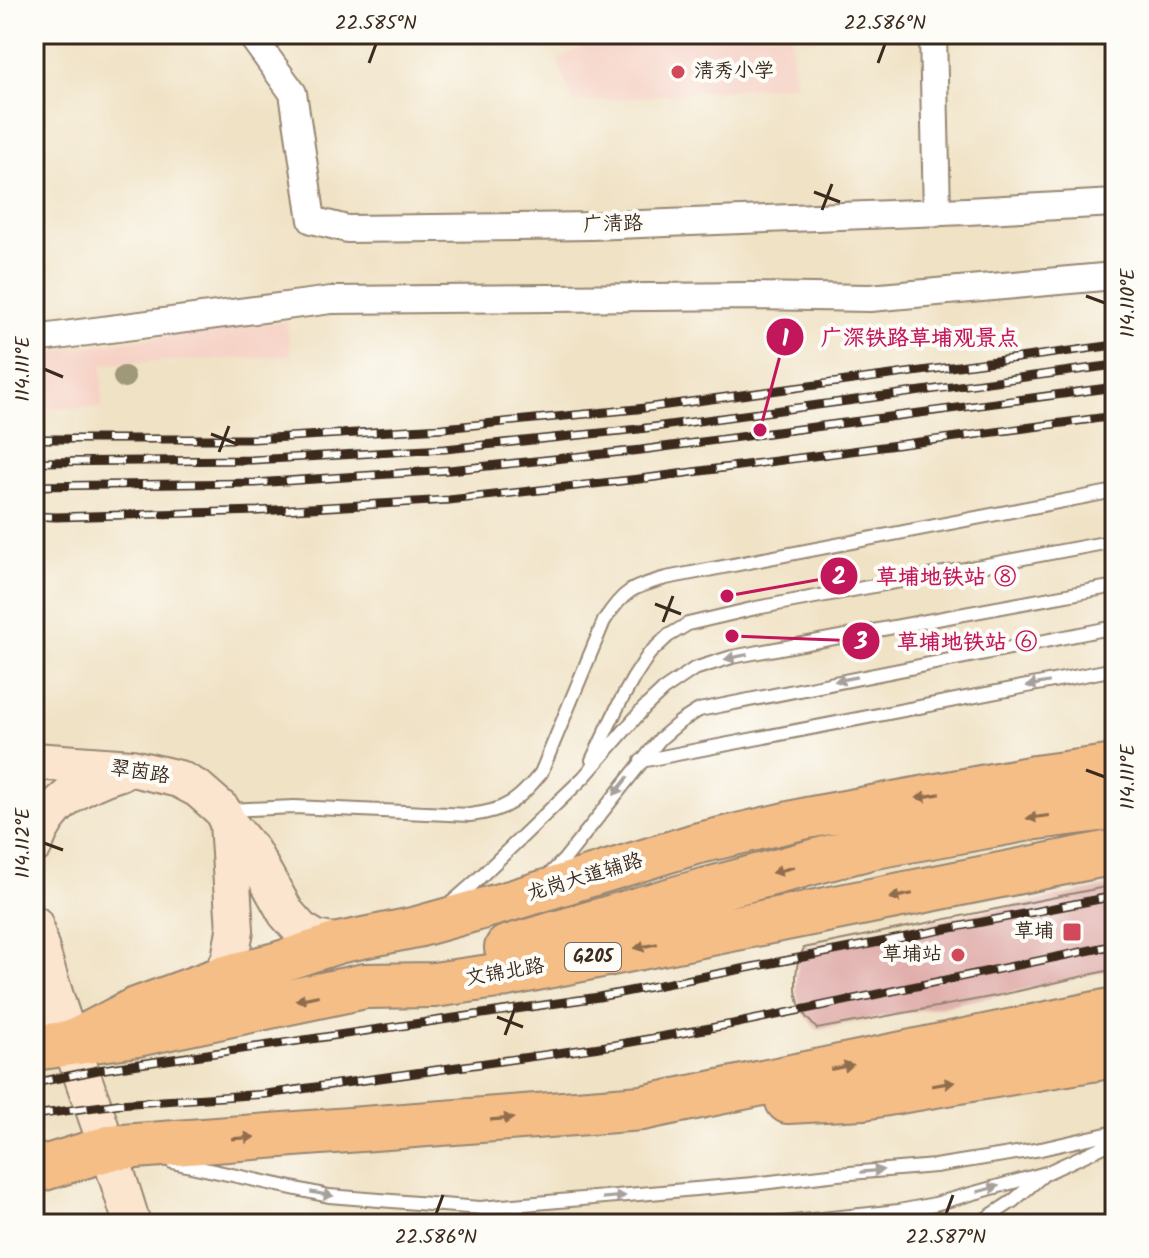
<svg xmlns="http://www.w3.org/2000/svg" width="1149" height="1258" font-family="Kalam,'LXGW WenKai TC',sans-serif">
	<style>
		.built { fill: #f6d1c5 }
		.building { fill: #dda5a3 }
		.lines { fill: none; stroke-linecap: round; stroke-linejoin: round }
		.lane-casing { stroke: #968672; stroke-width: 16 }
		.street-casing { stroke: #968672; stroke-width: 30 }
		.secondary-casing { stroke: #968672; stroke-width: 40 }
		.primary-casing { stroke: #968672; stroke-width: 44 }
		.highway-casing { stroke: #968672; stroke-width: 48 }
		.lane { stroke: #fff; stroke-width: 12 }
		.street { stroke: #fff; stroke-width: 26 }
		.secondary { stroke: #fbe5cf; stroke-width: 36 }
		.primary { stroke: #f6be87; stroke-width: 40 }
		.highway { stroke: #f6be87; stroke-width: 44 }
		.rail-casing { stroke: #3b2a1e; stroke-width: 9 }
		.rail { stroke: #fdfcf7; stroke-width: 6; stroke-dasharray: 18; stroke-linecap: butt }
		.tree { fill: #9f9879 }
		.oneway { fill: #a79f9a }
		.oneway2 { fill: #8f6d4d }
		.ticks { fill: none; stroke: #3b2a1e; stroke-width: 3 }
		.poi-dot { fill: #d1495b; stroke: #fdfcf7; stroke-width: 3 }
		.labels { text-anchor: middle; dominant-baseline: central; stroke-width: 8; stroke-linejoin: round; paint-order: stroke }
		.shield { fill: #fdfcf7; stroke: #75695f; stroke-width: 2 }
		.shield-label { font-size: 18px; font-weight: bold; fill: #3b2a1e }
		.poi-label { font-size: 20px; fill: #3b2a1e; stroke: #fdfcf7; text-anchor: end }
		.street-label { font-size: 20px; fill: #3b2a1e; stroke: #fdfcf7 }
		.leader { fill: none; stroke: #c2185b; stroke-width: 3 }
		.callout-dot { fill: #c2185b; stroke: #fdfcf7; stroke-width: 3 }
		.mark-label { font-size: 24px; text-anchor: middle; font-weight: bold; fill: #fff }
		.callout-label { font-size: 22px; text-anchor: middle; font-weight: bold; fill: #c2185b; stroke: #fdfcf7; stroke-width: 8; stroke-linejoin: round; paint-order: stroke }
		.neatline { fill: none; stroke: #3b2a1e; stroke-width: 3 }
		.ticks-label { font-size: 20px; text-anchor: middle; fill: #3b2a1e }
	</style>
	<rect width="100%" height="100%" fill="#fdfcf7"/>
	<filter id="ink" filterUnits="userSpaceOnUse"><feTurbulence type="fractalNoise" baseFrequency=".0125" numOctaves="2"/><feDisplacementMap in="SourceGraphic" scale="16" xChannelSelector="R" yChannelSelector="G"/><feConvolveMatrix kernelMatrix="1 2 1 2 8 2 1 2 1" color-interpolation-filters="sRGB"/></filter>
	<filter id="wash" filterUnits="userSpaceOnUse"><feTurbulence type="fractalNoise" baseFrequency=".006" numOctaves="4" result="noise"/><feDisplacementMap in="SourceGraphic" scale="32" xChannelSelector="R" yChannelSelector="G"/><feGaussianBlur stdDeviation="1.8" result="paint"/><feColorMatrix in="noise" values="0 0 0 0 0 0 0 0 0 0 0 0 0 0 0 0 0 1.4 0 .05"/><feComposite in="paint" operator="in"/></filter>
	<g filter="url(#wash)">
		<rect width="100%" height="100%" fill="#f0e2c5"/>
		<path class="built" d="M607,34H791L795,84L574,103L557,60Z
			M287,321L291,356L102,364V408H34V353Z"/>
		<g id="blocks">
			<path class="building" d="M1115,885V969L1001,995L817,1029L806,1017L799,1004L796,991V975L798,961L804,948Z"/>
		</g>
	</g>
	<g filter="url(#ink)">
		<use href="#blocks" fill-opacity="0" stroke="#968672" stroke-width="2"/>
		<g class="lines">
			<g class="lane-casing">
				<path id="lane" d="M592,760L619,704L634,677L649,654L668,636L688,624L756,608L1115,541
					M641,761L1115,669
					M228,810L294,807L470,815C506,811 519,800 541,773L604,621C623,591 632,587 666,578L1115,491
					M549,875L564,860L660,739L680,722L699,710L1115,627
					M450,904L474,883L584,777L644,708L663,690L694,669L732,657L1115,586
					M172,1162L329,1196L480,1208L753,1184L838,1174L935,1166L1041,1149L1115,1132
					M480,1208L509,1224
					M773,1224L899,1211L935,1204L1046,1173L1115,1141
					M978,1224L1013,1201L1042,1176"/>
			</g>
			<g class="street-casing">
				<path id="street" d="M250,34L293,93L312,220L347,229L591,226L967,211L1115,203
					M933,34L937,213
					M34,339L331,300L750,296L870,298L1103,277"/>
			</g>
			<g class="secondary-casing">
				<path id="secondary" d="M34,761L132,768L179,779L198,789L222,810L228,823L252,852L286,913L301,930L316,939L338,943
					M34,845C48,804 80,784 120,772
					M34,924C60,1027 103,1123 132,1224
					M221,977L230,959L235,930L228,823"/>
			</g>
			<g class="primary-casing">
				<path id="primary" d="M74,1040L133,1009L221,977L279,962L338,943L417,927L510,901L695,844L807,818L1035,776L1115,765"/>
			</g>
			<g class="highway-casing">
				<path id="highway" d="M507,948L700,892L870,847L1030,818L1115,807
					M34,1048L137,1034L365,986L434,985L497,976L1115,852
					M788,1101L863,1097L1115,1055
					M34,1171L109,1148L642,1108L1115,1010"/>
			</g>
			<use href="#lane" class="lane"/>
			<use href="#street" class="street"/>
			<use href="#secondary" class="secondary"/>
			<use href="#primary" class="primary"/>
			<use href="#highway" class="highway"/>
			<g class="rail-casing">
				<path id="rail" d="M34,439H253L443,428L637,409L1115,345
					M34,462L252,460L445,449L639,429L1115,365
					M34,486L255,483L449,470L641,450L1115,387
					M34,516L56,517L258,511L449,500L648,478L1115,416
					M34,1083L98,1070L599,997L1115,896
					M34,1115L118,1104L266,1094L614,1045L733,1024L1115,945"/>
			</g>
			<use href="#rail" class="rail"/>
		</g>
		<circle class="tree" cx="124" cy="377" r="11"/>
		<defs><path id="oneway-solid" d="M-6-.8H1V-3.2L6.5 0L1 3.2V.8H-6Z" transform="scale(2)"/></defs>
		<g class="oneway">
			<use href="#oneway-solid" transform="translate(736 657) rotate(168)"/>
			<use href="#oneway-solid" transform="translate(846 679) rotate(169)"/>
			<use href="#oneway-solid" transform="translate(1038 684) rotate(169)"/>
			<use href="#oneway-solid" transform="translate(621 786) rotate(128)"/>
			<use href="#oneway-solid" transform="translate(872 1171) rotate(-5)"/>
			<use href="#oneway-solid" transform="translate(988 1189) rotate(-16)"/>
			<use href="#oneway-solid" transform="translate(322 1194) rotate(10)"/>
			<use href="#oneway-solid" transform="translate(614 1197) rotate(-5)"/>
		</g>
		<g class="oneway2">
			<use href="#oneway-solid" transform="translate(928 796) rotate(170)"/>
			<use href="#oneway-solid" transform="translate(1038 817) rotate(172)"/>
			<use href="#oneway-solid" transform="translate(783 870) rotate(165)"/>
			<use href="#oneway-solid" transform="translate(901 896) rotate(169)"/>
			<use href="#oneway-solid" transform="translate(646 946) rotate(169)"/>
			<use href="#oneway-solid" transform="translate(307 998) rotate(168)"/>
			<use href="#oneway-solid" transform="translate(842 1067) rotate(-12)"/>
			<use href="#oneway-solid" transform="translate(943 1084) rotate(-9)"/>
			<use href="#oneway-solid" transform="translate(502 1119) rotate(-4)"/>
			<use href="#oneway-solid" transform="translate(243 1138) rotate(-4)"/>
		</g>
	</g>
	<path class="ticks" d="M369,63L376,44M878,63L885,44M814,192L840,202M822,210L832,184M1086,296L1105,303M44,369L63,377M211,434L237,444M219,452L229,426M655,604L681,614M663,622L673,596M1086,770L1105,777M44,843L63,850M497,1017L523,1027M505,1035L515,1008M436,1214L443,1195M946,1214L953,1195"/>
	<g class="poi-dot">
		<circle cx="678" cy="72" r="8"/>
		<rect x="1062" y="922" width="20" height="20" rx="4"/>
		<circle cx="958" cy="955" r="8"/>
	</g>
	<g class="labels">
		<rect class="shield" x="565" y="943" width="56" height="28" rx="6"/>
		<g class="shield-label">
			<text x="593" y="957">G205</text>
		</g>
		<g class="poi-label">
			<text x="694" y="72" text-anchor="start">清秀小学</text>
			<text x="1054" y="932">草埔</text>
			<text x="942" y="955">草埔站</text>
		</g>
		<g class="street-label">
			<text transform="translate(613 225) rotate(-2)">广清路</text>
			<text transform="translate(140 773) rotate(9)">翠茵路</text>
			<text transform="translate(585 878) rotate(-17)">龙岗大道辅路</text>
			<text transform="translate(505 973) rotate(-10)">文锦北路</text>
		</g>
	</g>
	<path class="leader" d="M760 430L785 337M727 596L839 576M732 636L861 641"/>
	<g class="callout-dot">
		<circle cx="760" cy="430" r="8"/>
		<circle cx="727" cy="596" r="8"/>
		<circle cx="732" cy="636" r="8"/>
		<circle cx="785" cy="337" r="20"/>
		<circle cx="839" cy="576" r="20"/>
		<circle cx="861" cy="641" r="20"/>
	</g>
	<g class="mark-label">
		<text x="785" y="346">1</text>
		<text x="839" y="584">2</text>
		<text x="861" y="649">3</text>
	</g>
	<g class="callout-label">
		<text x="920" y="345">广深铁路草埔观景点</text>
		<text x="946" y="584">草埔地铁站 ⑧</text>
		<text x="967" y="649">草埔地铁站 ⑥</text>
	</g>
	<rect width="1149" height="1258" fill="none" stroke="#fdfcf7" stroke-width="88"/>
	<rect x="44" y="44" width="1061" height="1170" class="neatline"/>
	<g class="ticks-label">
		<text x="376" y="29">22.585°N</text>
		<text x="885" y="29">22.586°N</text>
		<text transform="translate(1127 303) rotate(-90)" y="7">114.110°E</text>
		<text transform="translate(22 369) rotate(-90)" y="7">114.111°E</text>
		<text transform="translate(1127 777) rotate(-90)" y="7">114.111°E</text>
		<text transform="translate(22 843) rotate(-90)" y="7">114.112°E</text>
		<text x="436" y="1243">22.586°N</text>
		<text x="946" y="1243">22.587°N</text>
	</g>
</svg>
